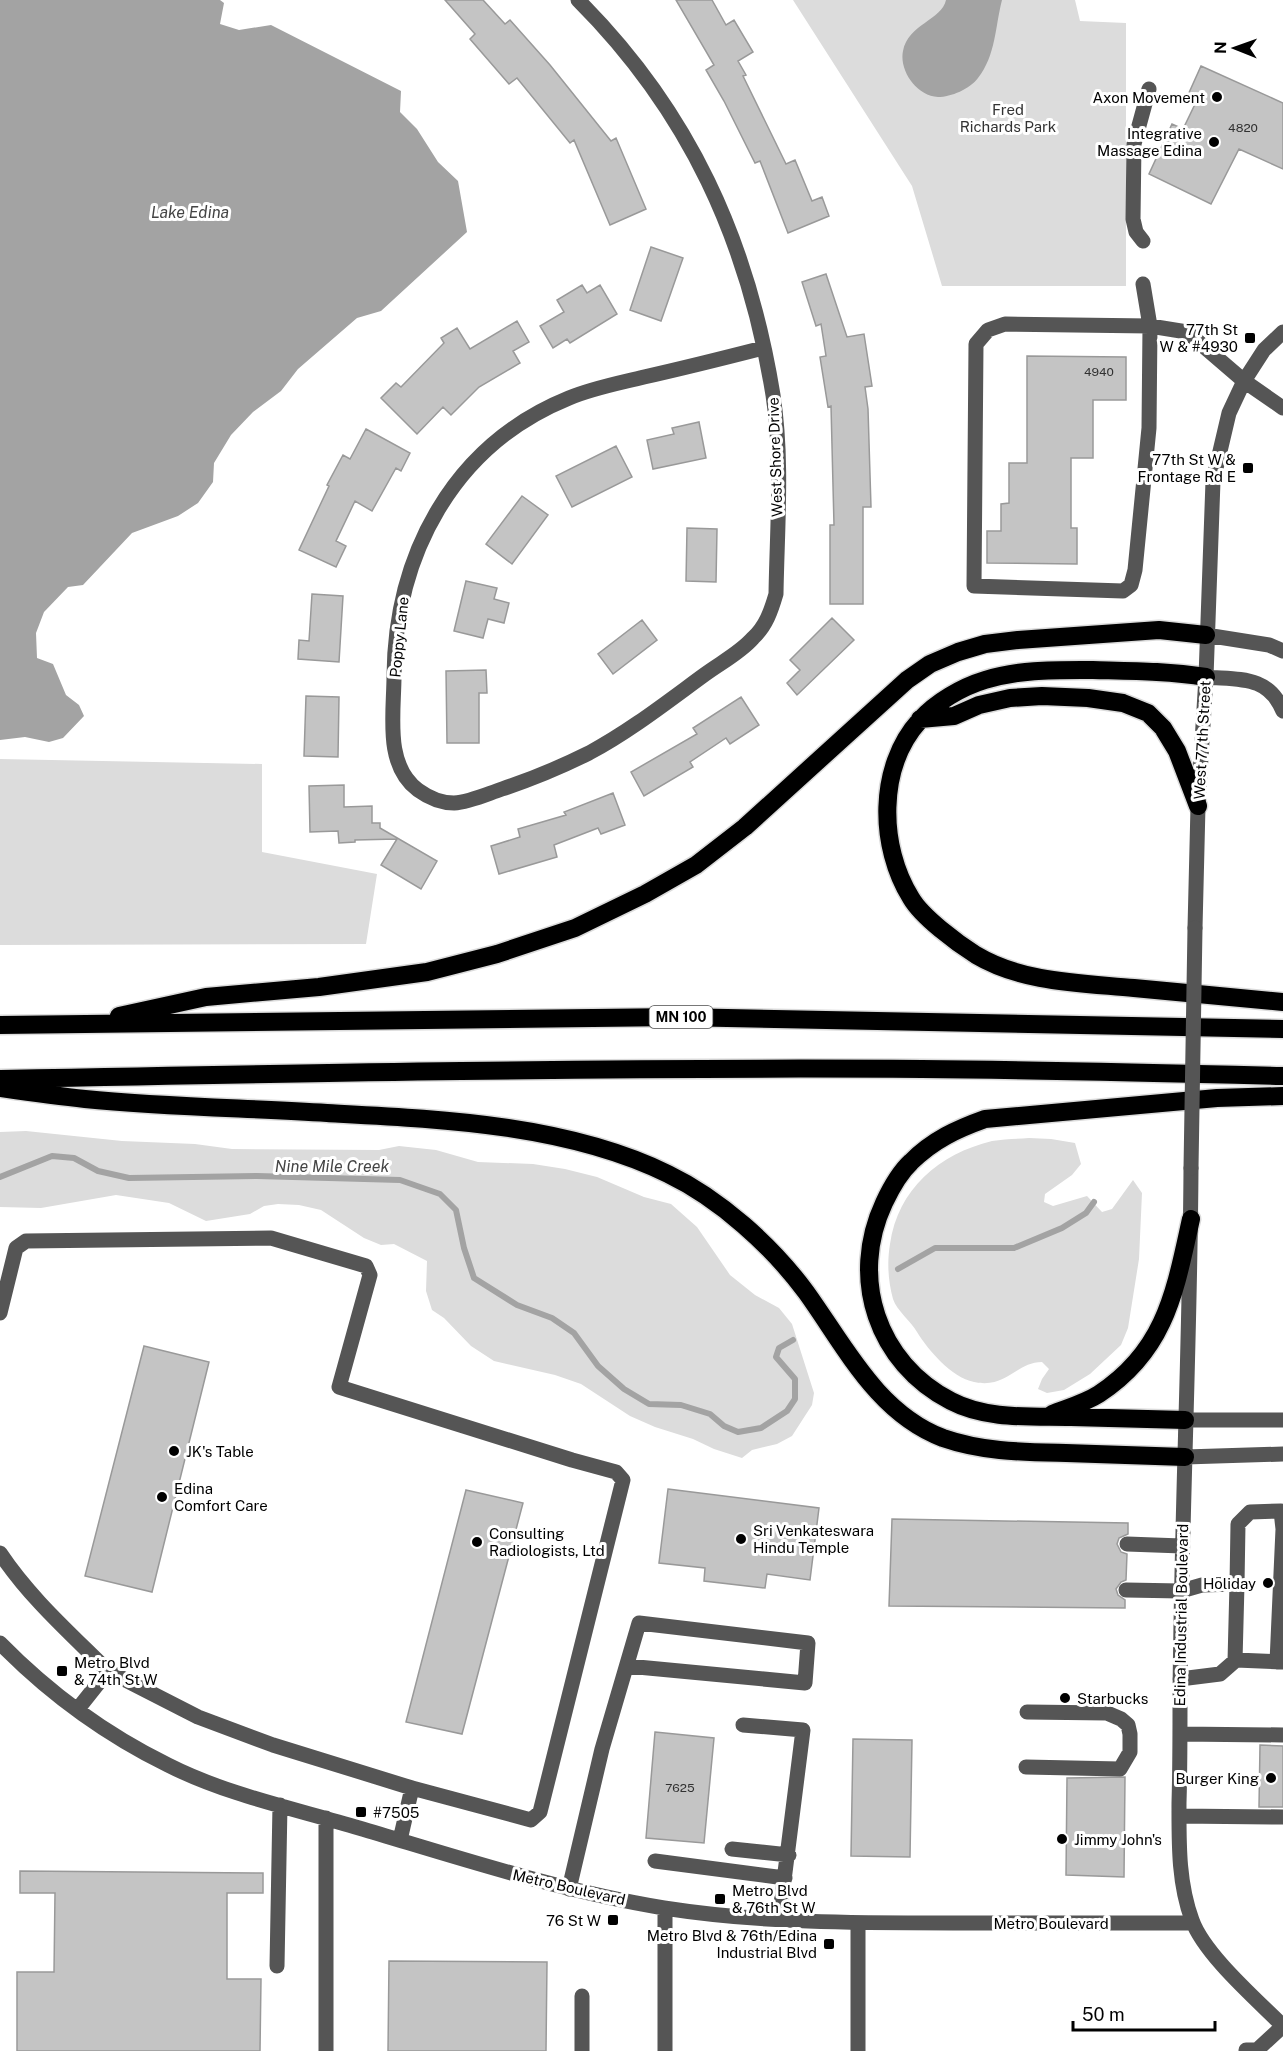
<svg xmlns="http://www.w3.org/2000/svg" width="1283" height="2051" font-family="'Public Sans',sans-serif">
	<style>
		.green { fill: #dcdcdc }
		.water { fill: #a3a3a3 }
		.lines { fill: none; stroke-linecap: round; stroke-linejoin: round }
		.stream { stroke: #a3a3a3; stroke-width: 6 }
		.building { fill: #c4c4c4; stroke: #999; stroke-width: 1.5 }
		.highway-casing { stroke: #dbdbdb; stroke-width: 21 }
		.minor { stroke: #555; stroke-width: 15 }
		.highway { stroke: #000; stroke-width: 18 }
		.minor-bridge { stroke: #555; stroke-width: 15 }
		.poi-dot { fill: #000; stroke: #fff; stroke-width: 2 }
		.labels { text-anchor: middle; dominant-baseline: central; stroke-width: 6; stroke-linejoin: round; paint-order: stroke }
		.number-label { font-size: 12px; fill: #313131 }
		.shield { fill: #fff; stroke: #4c4c4c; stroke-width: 1.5 }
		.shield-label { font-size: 14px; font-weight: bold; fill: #000 }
		.poi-label { font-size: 15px; fill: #000; stroke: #fff; text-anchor: start }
		.park-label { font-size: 15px; fill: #333; stroke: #fff }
		.street-label { font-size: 15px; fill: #000; stroke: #fff }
		.water-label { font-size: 16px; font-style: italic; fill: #444; stroke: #fff }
	</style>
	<rect width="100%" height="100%" fill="#fff"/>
	<path class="green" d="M793,0H1075L1080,21L1126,23V286H942L912,186Z
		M0,759L262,764V852L377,874L366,944L0,945Z
		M26,1131L122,1141L195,1144L232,1149L379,1150L399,1146L436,1150L478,1162L533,1164L565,1169L597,1177L644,1197L671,1204L697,1227L730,1275L755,1295L779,1308L792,1324L814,1393L812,1405L792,1436L777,1444L752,1450L742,1458L714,1449L693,1439L655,1427L630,1416L581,1384L555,1375L494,1361L471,1346L444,1318L432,1310L426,1291L427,1261L394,1244L381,1245L364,1238L321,1210L299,1205L278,1204L264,1206L250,1214L206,1221L169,1203L116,1195L41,1208L0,1207V1132Z
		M1029,1138L1051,1139L1075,1143L1081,1164L1072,1175L1045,1194L1044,1202L1053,1206L1087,1196L1102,1212L1112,1209L1133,1180L1142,1193L1139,1259L1128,1328L1121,1345L1090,1374L1064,1390L1047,1393L1038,1389L1042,1379L1049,1369L1042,1362C1016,1362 1007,1389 974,1382C951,1377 929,1351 917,1332C911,1321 897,1311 893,1299C888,1281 887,1262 890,1244C898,1189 939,1154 992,1141C1004,1139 1017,1139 1029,1138Z"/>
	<path class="water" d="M0,0H220L224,3L220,24L239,30L271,25L401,91L400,112L417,129L438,162L458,181L467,232L381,311L357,318L298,369L281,391L253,412L231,435L214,463L213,482L198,503L178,516L132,533L83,585L68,587L44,612L36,633L37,658L53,664L66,695L79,705L84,716L63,738L49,742L25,737L0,740Z
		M946,0H1002C995,27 996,55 978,78C970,89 951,97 938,97C916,96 899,70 903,51C908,24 942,20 946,0Z"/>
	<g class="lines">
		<path class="stream" d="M0,1177L52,1156L74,1158L98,1171L129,1178L257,1176L400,1180L440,1194L456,1210L464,1248L474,1278L517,1305L552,1318L574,1333L598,1366L624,1389L649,1404L681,1405L710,1414L724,1426L738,1432L761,1428L787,1411L795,1399V1379L776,1357L779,1348L793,1340
			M898,1269L935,1248H1014L1062,1228L1086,1213L1094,1202"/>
	</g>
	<path class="building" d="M445,0H483L505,24L510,20L550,65L611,141L616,138L646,209L610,225L574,140L570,143L517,78L509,84L470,39L475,34Z
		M676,0H712L726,25L734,20L753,52L738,61L746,75L743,76L786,164L795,160L812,201L822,197L829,216L788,233L760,161L755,163L724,101L706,70L714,65Z
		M1201,66L1283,103V169L1239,149L1211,204L1149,174L1172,124L1183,129L1197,100L1188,95Z
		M651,247L683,258L661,321L630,310Z
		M826,274L847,337L864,334L872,386L865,387L868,409L871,507H863V604H830V525H834L831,406L828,407L820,357L826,356L821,324L816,326L802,282Z
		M582,285L587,293L600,285L617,314L570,343L567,339L553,348L540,326L564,312L557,300Z
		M517,321L529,342L513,351L520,363L479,387L451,415L443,407L417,434L381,398L396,383L401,387L444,343L441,338L457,328L470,349Z
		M1027,356L1126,357V400H1093V458H1071V528H1077V564L987,563V531H1001V504L1009,503V463H1027Z
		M699,422L706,458L653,469L647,440L674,434L672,428Z
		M366,429L410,453L401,471L396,468L372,511L355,501L336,541L346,546L336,567L299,550L329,486L327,485L343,455L350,459Z
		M616,446L632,477L572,507L556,476Z
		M522,496L548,515L512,564L486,544Z
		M687,528L717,529L716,582L686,581Z
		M466,581L497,588L494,599L509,603L504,623L488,619L483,638L454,631Z
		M312,594L343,596L339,662L298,659L299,640L309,641Z
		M832,618L854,640L797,695L787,683L800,670L790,660Z
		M642,620L657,640L613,674L598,654Z
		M486,670L487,693H479V743H447L446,671Z
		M306,696L339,697L338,757L304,756Z
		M741,697L759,725L730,744L726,738L690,762L693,767L644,796L631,772L697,734L693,728Z
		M344,785V807L372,806V823H380V828L437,861L421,889L381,865L397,839L355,840V842L339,843L338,831L310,832L309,786Z
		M613,793L625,825L601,834L598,828L554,845L557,857L499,874L491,846L520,837L518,829L566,815L564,812Z
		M144,1346L209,1362L152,1592L85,1576Z
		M668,1489L819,1508L810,1580L767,1574L765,1588L704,1581L705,1568L659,1563Z
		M466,1490L523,1503L462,1734L406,1722Z
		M892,1519L1128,1523V1534L1119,1538L1117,1544L1121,1552L1127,1554L1126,1580L1121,1582L1116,1589L1118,1595L1125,1600V1608L889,1606Z
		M655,1732L714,1738L704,1843L646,1838Z
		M853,1739L912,1740L910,1857L851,1856Z
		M1260,1745L1283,1746V1807H1259Z
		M1125,1777L1124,1877L1066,1875L1067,1778Z
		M20,1871L263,1873V1893H227V1979H261L260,2051H17V1972H54L55,1893H20Z
		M389,1961L547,1962L546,2051H388Z"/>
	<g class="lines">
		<g class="highway-casing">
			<path id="highway" d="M1206,677C1167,671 1131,671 1093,670C1056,670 1020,669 985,680C962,687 936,702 920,720C877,767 879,847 911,898C922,917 957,943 976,955C1023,983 1081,983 1134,988C1184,993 1233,997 1283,1002
				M920,719L954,716L979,705L1010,698L1042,696L1088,698L1123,703L1148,713L1163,728L1177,751L1198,806
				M119,1016L206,997L319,987L427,972L497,954L575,928L645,894L696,865L745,827L907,680L930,664L958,652L985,644L1018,640L1159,630L1206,635
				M0,1025L678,1017L1283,1029
				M1,1079C308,1073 615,1067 922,1069C1042,1070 1163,1073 1283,1076
				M0,1088C28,1092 56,1096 85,1099C165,1107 247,1108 327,1113C439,1119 566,1124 668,1174C720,1199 772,1246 806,1292C845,1346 877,1413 943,1438C983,1452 1024,1452 1066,1453C1106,1454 1145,1456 1185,1457
				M1052,1414C1067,1408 1085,1403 1099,1394C1166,1350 1175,1291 1191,1219
				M1185,1420C1147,1419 1109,1418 1071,1417C1032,1416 987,1420 951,1401C877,1363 849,1278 884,1203C891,1188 899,1173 911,1162C933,1140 957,1129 985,1119L1217,1098L1283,1096"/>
		</g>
		<path class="minor" d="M578,0C689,111 748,240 773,395C783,460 777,529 776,594C771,611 766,626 753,638C740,653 720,663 704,675C667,702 630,731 589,753C561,767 532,779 502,789C487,794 470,802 454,803C441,803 429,798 418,790C384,765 394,713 394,676C395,555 453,445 569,398C593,388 620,383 644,377C684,368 724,358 763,348
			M1143,241L1136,232L1133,219L1134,144L1149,89
			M1143,284L1150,326L1187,332L1244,381L1283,408
			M1005,324L1150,326L1149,428L1135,570L1131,585L1123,591L974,586L976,344L988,330Z
			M1206,635L1269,645L1283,651
			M1206,677C1239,680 1268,675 1283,711
			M1195,928L1198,806L1206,677L1213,481L1229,413L1244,381L1264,350L1283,332
			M1191,1168C1190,1347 1181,1525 1180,1703C1180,1737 1180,1770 1179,1803C1179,1842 1178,1882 1192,1920C1204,1954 1256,1999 1283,2026
			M0,1313L16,1248L26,1241L271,1238L366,1266L370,1275L339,1387L572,1460L616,1472L623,1480L540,1812L531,1820L412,1788
			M1185,1420H1283
			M1185,1457L1283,1454
			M1127,1544L1182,1546
			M0,1553C30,1598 70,1633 108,1671L77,1710
			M1237,1584L1238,1524L1250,1512L1281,1511L1283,1529L1277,1662
			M1126,1590L1181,1591L1202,1585L1237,1584L1235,1661
			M0,1643C49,1693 105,1734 168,1765C227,1795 296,1809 359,1828C460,1858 560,1891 664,1908C760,1923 856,1923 953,1923C1033,1923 1113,1923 1193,1923
			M108,1671L198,1717L273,1745L412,1788L400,1840
			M1180,1679L1220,1674L1236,1660L1283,1662
			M743,1725L803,1730L779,1920
			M1180,1734L1283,1735
			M1026,1767L1120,1769L1130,1752V1734L1128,1725L1121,1719L1107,1713L1027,1712
			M1179,1816L1283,1817
			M732,1849L789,1855
			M655,1861L785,1878
			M569,1889L602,1749L639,1623L808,1643L805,1683L627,1666
			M277,1966L280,1805
			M582,1996V2051
			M1246,2050H1257L1283,2026
			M326,2051V1818
			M665,2051V1908
			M858,2051V1923"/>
		<use href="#highway" class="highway"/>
		<path class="minor-bridge" d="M1191,1168L1195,928"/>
	</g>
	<g class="poi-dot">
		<circle cx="1217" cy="97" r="6"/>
		<circle cx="1214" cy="142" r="6"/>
		<rect x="1244" y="332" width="12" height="12" rx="3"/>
		<rect x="1242" y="462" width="12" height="12" rx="3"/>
		<circle cx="174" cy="1451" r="6"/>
		<circle cx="162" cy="1497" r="6"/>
		<circle cx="741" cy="1539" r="6"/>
		<circle cx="477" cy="1542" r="6"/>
		<circle cx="1268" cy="1583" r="6"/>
		<rect x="56" y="1665" width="12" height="12" rx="3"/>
		<circle cx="1065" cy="1698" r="6"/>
		<circle cx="1271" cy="1778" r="6"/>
		<rect x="355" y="1806" width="12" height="12" rx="3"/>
		<circle cx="1062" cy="1839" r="6"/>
		<rect x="714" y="1893" width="12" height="12" rx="3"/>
		<rect x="607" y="1914" width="12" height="12" rx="3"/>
		<rect x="823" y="1938" width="12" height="12" rx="3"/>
	</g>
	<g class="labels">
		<g class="number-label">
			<text x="1243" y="128">4820</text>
			<text x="1099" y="372">4940</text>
			<text x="680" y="1788">7625</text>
		</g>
		<rect class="shield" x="649.5" y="1006" width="63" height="22" rx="4.5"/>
		<g class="shield-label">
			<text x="681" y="1017">MN 100</text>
		</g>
		<g class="poi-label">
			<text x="1205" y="97" text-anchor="end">Axon Movement</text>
			<text x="1202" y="133" text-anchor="end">Integrative<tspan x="1202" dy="17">Massage Edina</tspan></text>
			<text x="1238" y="329" text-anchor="end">77th St<tspan x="1238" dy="17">W &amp; #4930</tspan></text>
			<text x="1236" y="459" text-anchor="end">77th St W &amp;<tspan x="1236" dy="17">Frontage Rd E</tspan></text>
			<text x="186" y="1451">JK's Table</text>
			<text x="174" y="1488">Edina<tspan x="174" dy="17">Comfort Care</tspan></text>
			<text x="753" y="1530">Sri Venkateswara<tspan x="753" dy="17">Hindu Temple</tspan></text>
			<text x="489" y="1533">Consulting<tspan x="489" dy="17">Radiologists, Ltd</tspan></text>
			<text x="1256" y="1583" text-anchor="end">Holiday</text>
			<text x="74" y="1662">Metro Blvd<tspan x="74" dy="17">&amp; 74th St W</tspan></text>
			<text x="1077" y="1698">Starbucks</text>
			<text x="1259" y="1778" text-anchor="end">Burger King</text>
			<text x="373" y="1812">#7505</text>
			<text x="1074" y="1839">Jimmy John's</text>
			<text x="732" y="1890">Metro Blvd<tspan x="732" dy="17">&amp; 76th St W</tspan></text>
			<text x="601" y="1920" text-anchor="end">76 St W</text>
			<text x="817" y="1935" text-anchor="end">Metro Blvd &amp; 76th/Edina<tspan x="817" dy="17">Industrial Blvd</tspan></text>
		</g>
		<g class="park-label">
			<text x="1008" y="109">Fred<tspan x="1008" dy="17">Richards Park</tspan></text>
		</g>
		<g class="street-label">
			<text transform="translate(775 457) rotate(-92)">West Shore Drive</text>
			<text transform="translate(399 637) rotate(-84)">Poppy Lane</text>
			<text transform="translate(1202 740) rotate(-87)">West 77th Street</text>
			<text transform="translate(1181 1615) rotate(-89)">Edina Industrial Boulevard</text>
			<text transform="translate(569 1887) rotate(13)">Metro Boulevard</text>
			<text x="1051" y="1923">Metro Boulevard</text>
		</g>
		<g class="water-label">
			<text x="190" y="212">Lake Edina</text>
			<text x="332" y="1166">Nine Mile Creek</text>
		</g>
	</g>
	<g transform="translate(1235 48) rotate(271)" stroke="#ffffff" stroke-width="4.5" paint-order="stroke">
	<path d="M0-4.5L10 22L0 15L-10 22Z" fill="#000000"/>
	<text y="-9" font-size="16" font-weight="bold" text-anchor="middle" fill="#000000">N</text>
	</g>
	<path d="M1073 2021v9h142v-9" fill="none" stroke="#000000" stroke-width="3"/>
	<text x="1082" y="2021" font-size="18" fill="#000000" stroke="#ffffff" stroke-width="4.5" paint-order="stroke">50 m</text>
</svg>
